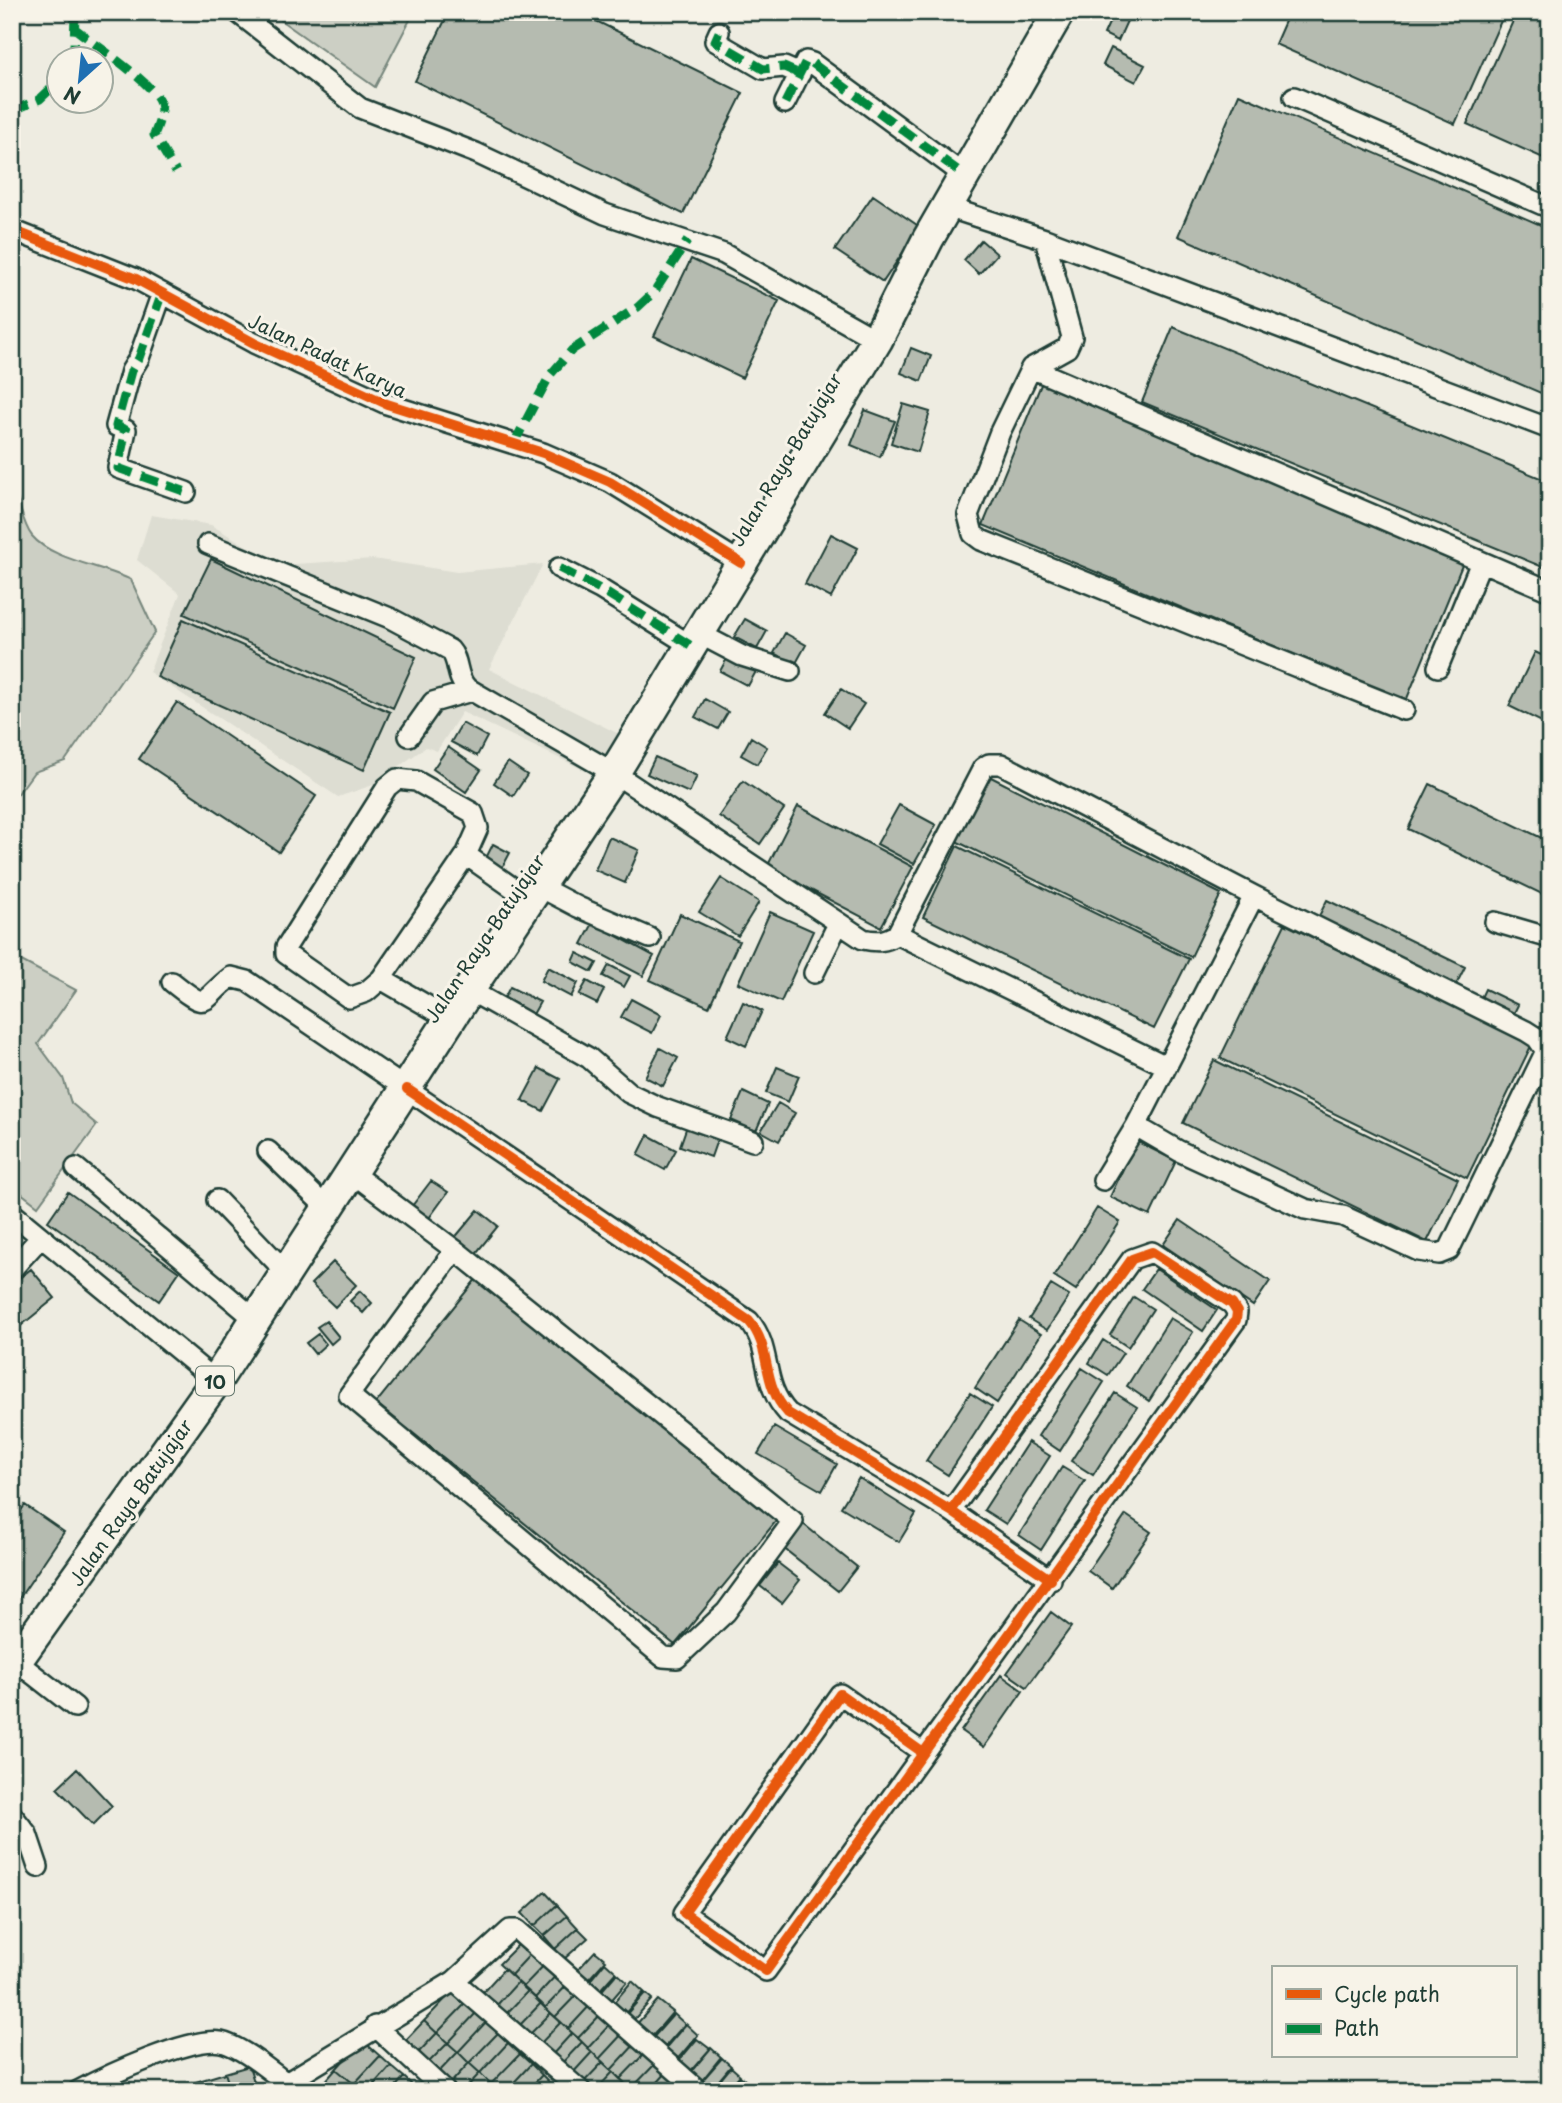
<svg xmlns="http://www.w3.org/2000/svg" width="1562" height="2103" font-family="'Playpen Sans',sans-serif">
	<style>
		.built { fill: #ddddd2 }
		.green { fill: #cccfc4; stroke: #76867c; stroke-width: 2 }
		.building { fill: #b5bbb0; stroke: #1f3d34; stroke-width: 2 }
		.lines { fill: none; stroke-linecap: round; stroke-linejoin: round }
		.minor-casing { stroke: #1f3d34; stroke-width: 24 }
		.highway-casing { stroke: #1f3d34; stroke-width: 35 }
		.minor { stroke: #f7f3e8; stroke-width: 19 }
		.highway { stroke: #f7f3e8; stroke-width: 30 }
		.quiet { stroke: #00873e; stroke-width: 9; stroke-dasharray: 18 9; stroke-linecap: butt }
		.cycleway-casing { stroke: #f7f3e8; stroke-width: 15 }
		.cycleway { stroke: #e8590c; stroke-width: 10 }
		.labels { text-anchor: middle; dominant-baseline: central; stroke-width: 6; stroke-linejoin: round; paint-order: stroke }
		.shield { fill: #f7f3e8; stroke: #60746a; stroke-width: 2 }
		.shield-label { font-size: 18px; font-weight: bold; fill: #1f3d34 }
		.street-label { font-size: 19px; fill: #1f3d34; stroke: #f7f3e8 }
	</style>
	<rect width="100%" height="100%" fill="#eeece1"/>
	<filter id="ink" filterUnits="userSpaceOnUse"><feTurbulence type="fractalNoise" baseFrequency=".0143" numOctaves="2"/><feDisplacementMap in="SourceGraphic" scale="14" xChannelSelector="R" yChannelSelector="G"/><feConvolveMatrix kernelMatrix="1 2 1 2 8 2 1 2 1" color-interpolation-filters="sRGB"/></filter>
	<g filter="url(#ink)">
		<path class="built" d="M151,515L211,525L279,565L373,559L457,572L543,564L489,669L619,734L599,777L462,712L437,751L426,747L373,785L338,797L149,672L180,594L137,560Z"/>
		<path class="green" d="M269,12H414L375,87Z
			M12,486C20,500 22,524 32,536C52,560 104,566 131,580L155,632L65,761L34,772L12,802Z
			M12,956L76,990L38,1044L63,1078L71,1103L97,1125L38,1206L12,1186Z"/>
		<path class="building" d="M449,12H578L743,93L683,214L415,81Z
			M1114,12H1131L1118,41L1104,34Z
			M1289,12H1505L1455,124L1275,44Z
			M1517,12H1533L1550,20V161L1467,124Z
			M1111,48L1145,65L1136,82L1103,65Z
			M1239,94L1550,229V397L1178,236Z
			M873,195L920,227L883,282L835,250Z
			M981,240L997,254L979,274L964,260Z
			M691,259L779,301L742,378L654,336Z
			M1173,327L1550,482V570L1142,402Z
			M911,348L931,356L921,381L901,373Z
			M1042,382L1465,558L1406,701L983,525Z
			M903,404L930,412L918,452L891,443Z
			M865,410L895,421L880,457L851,445Z
			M831,534L858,548L831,598L805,584Z
			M211,559L416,657L393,708L184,614Z
			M183,619L390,712L364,770L157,677Z
			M745,619L767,631L757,649L734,637Z
			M785,633L806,645L795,665L774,653Z
			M731,651L759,666L748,686L720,671Z
			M1535,652L1550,659V726L1509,706Z
			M841,689L864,704L848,728L825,713Z
			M705,699L728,712L718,729L695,717Z
			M177,702L316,796L279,852L139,759Z
			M462,723L487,737L477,756L451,742Z
			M751,737L767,747L757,764L741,755Z
			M448,747L481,770L466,792L433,769Z
			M655,757L697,776L689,793L647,774Z
			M508,762L527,775L513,796L494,783Z
			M989,776L1221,894L1191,957L956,841Z
			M743,781L784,809L760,844L719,816Z
			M1430,784L1550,842V898L1408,829Z
			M899,805L936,825L914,864L877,844Z
			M798,806L913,867L881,927L767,867Z
			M609,837L639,850L625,883L595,870Z
			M493,844L510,853L501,870L484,862Z
			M957,846L1189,959L1154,1029L923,917Z
			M721,878L759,902L738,936L699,912Z
			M1327,900L1465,967L1453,991L1315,924Z
			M770,912L813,931L781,1002L738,983Z
			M680,914L739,941L709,1007L650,980Z
			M593,923L654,956L643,976L582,944Z
			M1285,924L1532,1044L1467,1178L1220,1058Z
			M577,953L597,963L592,972L573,962Z
			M609,965L630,976L624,987L603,976Z
			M548,967L578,983L571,997L541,981Z
			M587,981L604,990L597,1004L579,995Z
			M510,987L540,1002L531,1018L502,1002Z
			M1485,989L1518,1005L1510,1021L1477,1006Z
			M631,999L661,1015L652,1033L621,1017Z
			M743,1002L762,1011L746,1046L727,1037Z
			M660,1048L678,1058L663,1086L645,1077Z
			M1214,1060L1458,1179L1427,1242L1183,1123Z
			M777,1067L799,1076L788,1102L766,1093Z
			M539,1068L560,1079L543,1111L522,1100Z
			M743,1092L768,1104L756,1131L731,1120Z
			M778,1103L795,1113L779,1141L761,1131Z
			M687,1126L718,1137L711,1157L680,1146Z
			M648,1135L676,1150L665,1170L638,1155Z
			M1136,1141L1176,1161L1150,1216L1110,1197Z
			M431,1181L448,1192L429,1218L412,1206Z
			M68,1192L179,1272L159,1301L48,1221Z
			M1097,1208L1120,1222L1076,1290L1054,1276Z
			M478,1210L498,1226L473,1257L453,1240Z
			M1180,1220L1270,1281L1253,1306L1163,1245Z
			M333,1262L356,1285L335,1307L311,1284Z
			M31,1269L55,1298L12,1333V1284Z
			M1156,1269L1217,1310L1203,1331L1142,1289Z
			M481,1273L781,1515L675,1645L376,1403Z
			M1051,1285L1069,1296L1047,1330L1029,1319Z
			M360,1291L372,1303L363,1313L350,1301Z
			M1134,1297L1153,1309L1128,1347L1110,1335Z
			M1170,1318L1193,1332L1149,1401L1127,1386Z
			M1019,1320L1041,1334L997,1403L975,1388Z
			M326,1321L339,1337L331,1344L317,1327Z
			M318,1334L326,1344L315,1354L306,1343Z
			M1103,1340L1123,1353L1108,1375L1089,1363Z
			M1082,1368L1104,1382L1060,1451L1038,1436Z
			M970,1393L992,1407L948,1475L926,1461Z
			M1115,1393L1137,1407L1093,1475L1071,1461Z
			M774,1427L837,1464L822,1491L758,1454Z
			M1028,1442L1050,1456L1006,1524L984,1510Z
			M1062,1467L1085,1481L1041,1550L1019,1535Z
			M859,1478L916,1514L899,1542L841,1507Z
			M25,1505L64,1532L12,1609V1523Z
			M1126,1515L1151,1532L1112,1588L1088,1571Z
			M802,1523L857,1567L838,1591L782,1547Z
			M778,1563L800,1580L782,1603L760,1586Z
			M1051,1612L1071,1627L1027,1687L1007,1673Z
			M1001,1675L1023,1691L984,1747L961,1731Z
			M77,1769L112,1806L93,1825L57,1788Z
			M545,1892L557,1905L534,1926L522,1913Z
			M557,1905L567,1916L544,1936L534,1926Z
			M567,1916L578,1928L555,1949L544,1936Z
			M578,1928L588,1938L564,1959L555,1949Z
			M525,1938L536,1948L511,1975L499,1964Z
			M536,1948L549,1960L523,1987L511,1975Z
			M595,1951L606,1960L586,1982L575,1973Z
			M549,1960L560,1971L535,1998L523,1987Z
			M605,1962L616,1972L598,1992L588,1983Z
			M504,1969L518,1982L497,2005L483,1992Z
			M560,1971L571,1981L545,2008L535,1998Z
			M617,1973L627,1982L609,2003L599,1994Z
			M571,1981L581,1990L555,2017L545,2008Z
			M632,1981L644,1992L623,2016L611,2006Z
			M518,1982L528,1991L506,2014L497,2005Z
			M581,1990L593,2002L568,2029L555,2017Z
			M453,1991L466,2003L437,2033L424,2021Z
			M528,1991L541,2003L519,2026L506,2014Z
			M645,1993L652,1999L631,2023L624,2017Z
			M658,2000L673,2012L650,2039L635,2026Z
			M593,2002L603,2012L578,2038L568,2029Z
			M466,2003L476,2013L448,2043L437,2033Z
			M541,2003L551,2013L529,2035L519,2026Z
			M603,2012L613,2021L588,2048L578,2038Z
			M476,2013L486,2022L458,2052L448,2043Z
			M551,2013L561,2022L539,2045L529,2035Z
			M674,2014L685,2024L662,2050L651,2040Z
			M424,2021L437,2033L416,2055L403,2043Z
			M613,2021L624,2032L599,2059L588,2048Z
			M486,2022L498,2033L469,2063L458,2052Z
			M561,2022L572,2033L551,2056L539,2045Z
			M686,2024L698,2035L675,2062L663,2051Z
			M624,2032L636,2043L611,2070L599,2059Z
			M437,2033L448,2043L426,2065L416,2055Z
			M498,2033L508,2043L480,2073L469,2063Z
			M572,2033L582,2042L560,2065L551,2056Z
			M697,2039L710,2049L689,2073L677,2063Z
			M362,2040L380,2056L354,2084L336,2069Z
			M582,2042L592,2052L571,2075L560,2065Z
			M448,2043L458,2052L436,2075L426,2065Z
			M508,2043L520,2054L491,2084L480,2073Z
			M636,2043L646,2052L620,2079L611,2070Z
			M711,2048L721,2057L700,2083L689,2074Z
			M458,2052L469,2063L448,2086L436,2075Z
			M592,2052L603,2062L581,2085L571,2075Z
			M646,2052L657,2062L631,2089L620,2079Z
			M520,2054L531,2064L506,2091H499L491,2084Z
			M380,2056L391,2066L369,2091H361L354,2084Z
			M722,2058L731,2066L710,2091L700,2083Z
			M603,2062L613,2072L595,2091H588L581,2085Z
			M657,2062L667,2072L650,2091H633L631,2089Z
			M469,2063L480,2073L463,2091H453L448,2086Z
			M531,2064L542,2075L527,2091H506Z
			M249,2066L257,2091H231L225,2073Z
			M391,2066L404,2077L392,2091H369Z
			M731,2067L740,2075L726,2091H711Z
			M336,2069L354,2084L348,2091H317Z
			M613,2072L624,2082L616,2091H595Z
			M667,2072L680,2084L673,2091H650Z
			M225,2073L231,2091H205L202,2080Z
			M480,2073L491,2084L485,2091H463Z
			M542,2075L553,2086L548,2091H527Z
			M740,2076L752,2086L748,2091H727Z
			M404,2077L415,2088L413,2091H392Z
			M202,2080L205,2091H181L180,2087Z"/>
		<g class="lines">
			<g class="minor-casing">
				<path id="minor" d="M237,12L360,108L476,153L605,214L724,254L877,340
					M719,32L715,41L763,69L784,67L800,74
					M1294,97L1550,208
					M785,103L806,61L812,63L964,175
					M947,207L1045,239L1550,429
					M12,230L136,279L254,343L387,404L543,453L610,482L741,563
					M1045,239L1072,337L1067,348L1031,368L1550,591
					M162,293L139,358L131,371L116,426L126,430L118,468L186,492
					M1031,368L1000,432L968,515L973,534L981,540L1404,710
					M208,544L390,618L450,650C460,661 455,677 467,688L614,773L863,939C877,942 885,942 897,934L983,768L989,764H1001L1254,896L1526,1031L1537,1038L1546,1051L1449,1250L1439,1254L1419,1251L1343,1216L1305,1209L1179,1151L1136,1126
					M559,568L600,589L690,645
					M698,633L742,656L790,671
					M1438,667L1481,562
					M409,736L433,702L471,691
					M540,887L578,907L650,938
					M1495,922L1550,938
					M897,934L1166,1066
					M814,973L838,924
					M381,979L366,992L349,998L286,954V947L387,787L397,779L416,781L473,813L478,828L466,855
					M172,982C211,1013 199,1001 231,977L247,981L749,1321C773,1349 760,1383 788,1413L951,1511L1051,1580
					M469,990L589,1058L629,1093L658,1107L753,1141
					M450,1019L381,979L466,855L529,899
					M268,1151L328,1209
					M76,1168L256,1320
					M352,1173L455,1250L793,1521L726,1612L677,1658L663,1657L349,1395L455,1250
					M1103,1180L1136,1126L1254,896
					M217,1200L285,1271
					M12,1213L216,1381
					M12,1269L41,1237
					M16,1661L75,1707
					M922,1752L840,1694L684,1913L766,1971L1236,1320L1237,1312L1232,1304L1152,1252L1132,1259L951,1511
					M12,1815L27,1834L38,1867
					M454,1981L581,2091
					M375,2026L445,2091
					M286,2083L454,1981L510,1930H517L699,2091
					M78,2091C106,2076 191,2036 221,2042C241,2046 278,2076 294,2090"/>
			</g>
			<g class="highway-casing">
				<path id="highway" d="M12,1667L216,1381L469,990L614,773L877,340L928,239L1059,12"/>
			</g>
			<use href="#minor" class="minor"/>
			<use href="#highway" class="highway"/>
			<path class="quiet" d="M73,27C91,42 156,85 160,103C163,114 158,125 154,135L176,172
				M719,32L715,41L763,69L784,67L800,74
				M70,60L74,48L75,12
				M785,103L806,61L812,63L964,175
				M12,111L40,99L60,80
				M162,293L139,358L131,371L116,426L126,430L118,468L186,492
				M513,445L550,375L572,350L638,307L655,291L688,240
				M559,568L600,589L690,645"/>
			<g class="cycleway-casing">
				<path id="cycleway" d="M12,230L136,279L254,343L387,404L543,453L610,482L741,563
					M407,1089L749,1321C773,1349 760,1383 788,1413L951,1511L1051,1580
					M922,1752L840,1694L684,1913L766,1971L1236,1320L1237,1312L1232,1304L1152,1252L1132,1259L951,1511"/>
			</g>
			<use href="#cycleway" class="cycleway"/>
		</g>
	</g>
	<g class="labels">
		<rect class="shield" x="196" y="1366.5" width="38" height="29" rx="5"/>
		<g class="shield-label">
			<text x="215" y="1381">10</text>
		</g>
		<g class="street-label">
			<text transform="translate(328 355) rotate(25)">Jalan Padat Karya</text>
			<text transform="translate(785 459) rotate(-59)">Jalan Raya Batujajar</text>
			<text transform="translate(484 938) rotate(-56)">Jalan Raya Batujajar</text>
			<text transform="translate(130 1502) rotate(-55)">Jalan Raya Batujajar</text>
		</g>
	</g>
	<rect width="1562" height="2103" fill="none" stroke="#f7f3e8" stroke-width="42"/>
	<rect x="21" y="21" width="1520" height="2061" fill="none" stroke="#1f3d34" stroke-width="2.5" filter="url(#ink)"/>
	<rect x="1272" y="1966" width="245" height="91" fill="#f7f3e8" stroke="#a1aaa0" stroke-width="2"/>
	<rect x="1286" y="1989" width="35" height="10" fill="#e8590c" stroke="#a1aaa0" stroke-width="2"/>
	<text x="1334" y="2002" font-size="21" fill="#1f3d34">Cycle path</text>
	<rect x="1286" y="2024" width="35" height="10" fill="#00873e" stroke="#a1aaa0" stroke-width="2"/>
	<text x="1334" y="2036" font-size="21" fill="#1f3d34">Path</text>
	<g transform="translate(80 80) rotate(207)"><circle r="33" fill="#f7f3e8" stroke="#a1aaa0" stroke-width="2"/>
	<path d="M0-5L12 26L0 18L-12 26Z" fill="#1f6fb2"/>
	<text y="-10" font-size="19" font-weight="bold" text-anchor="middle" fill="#1f3d34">N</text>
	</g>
</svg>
